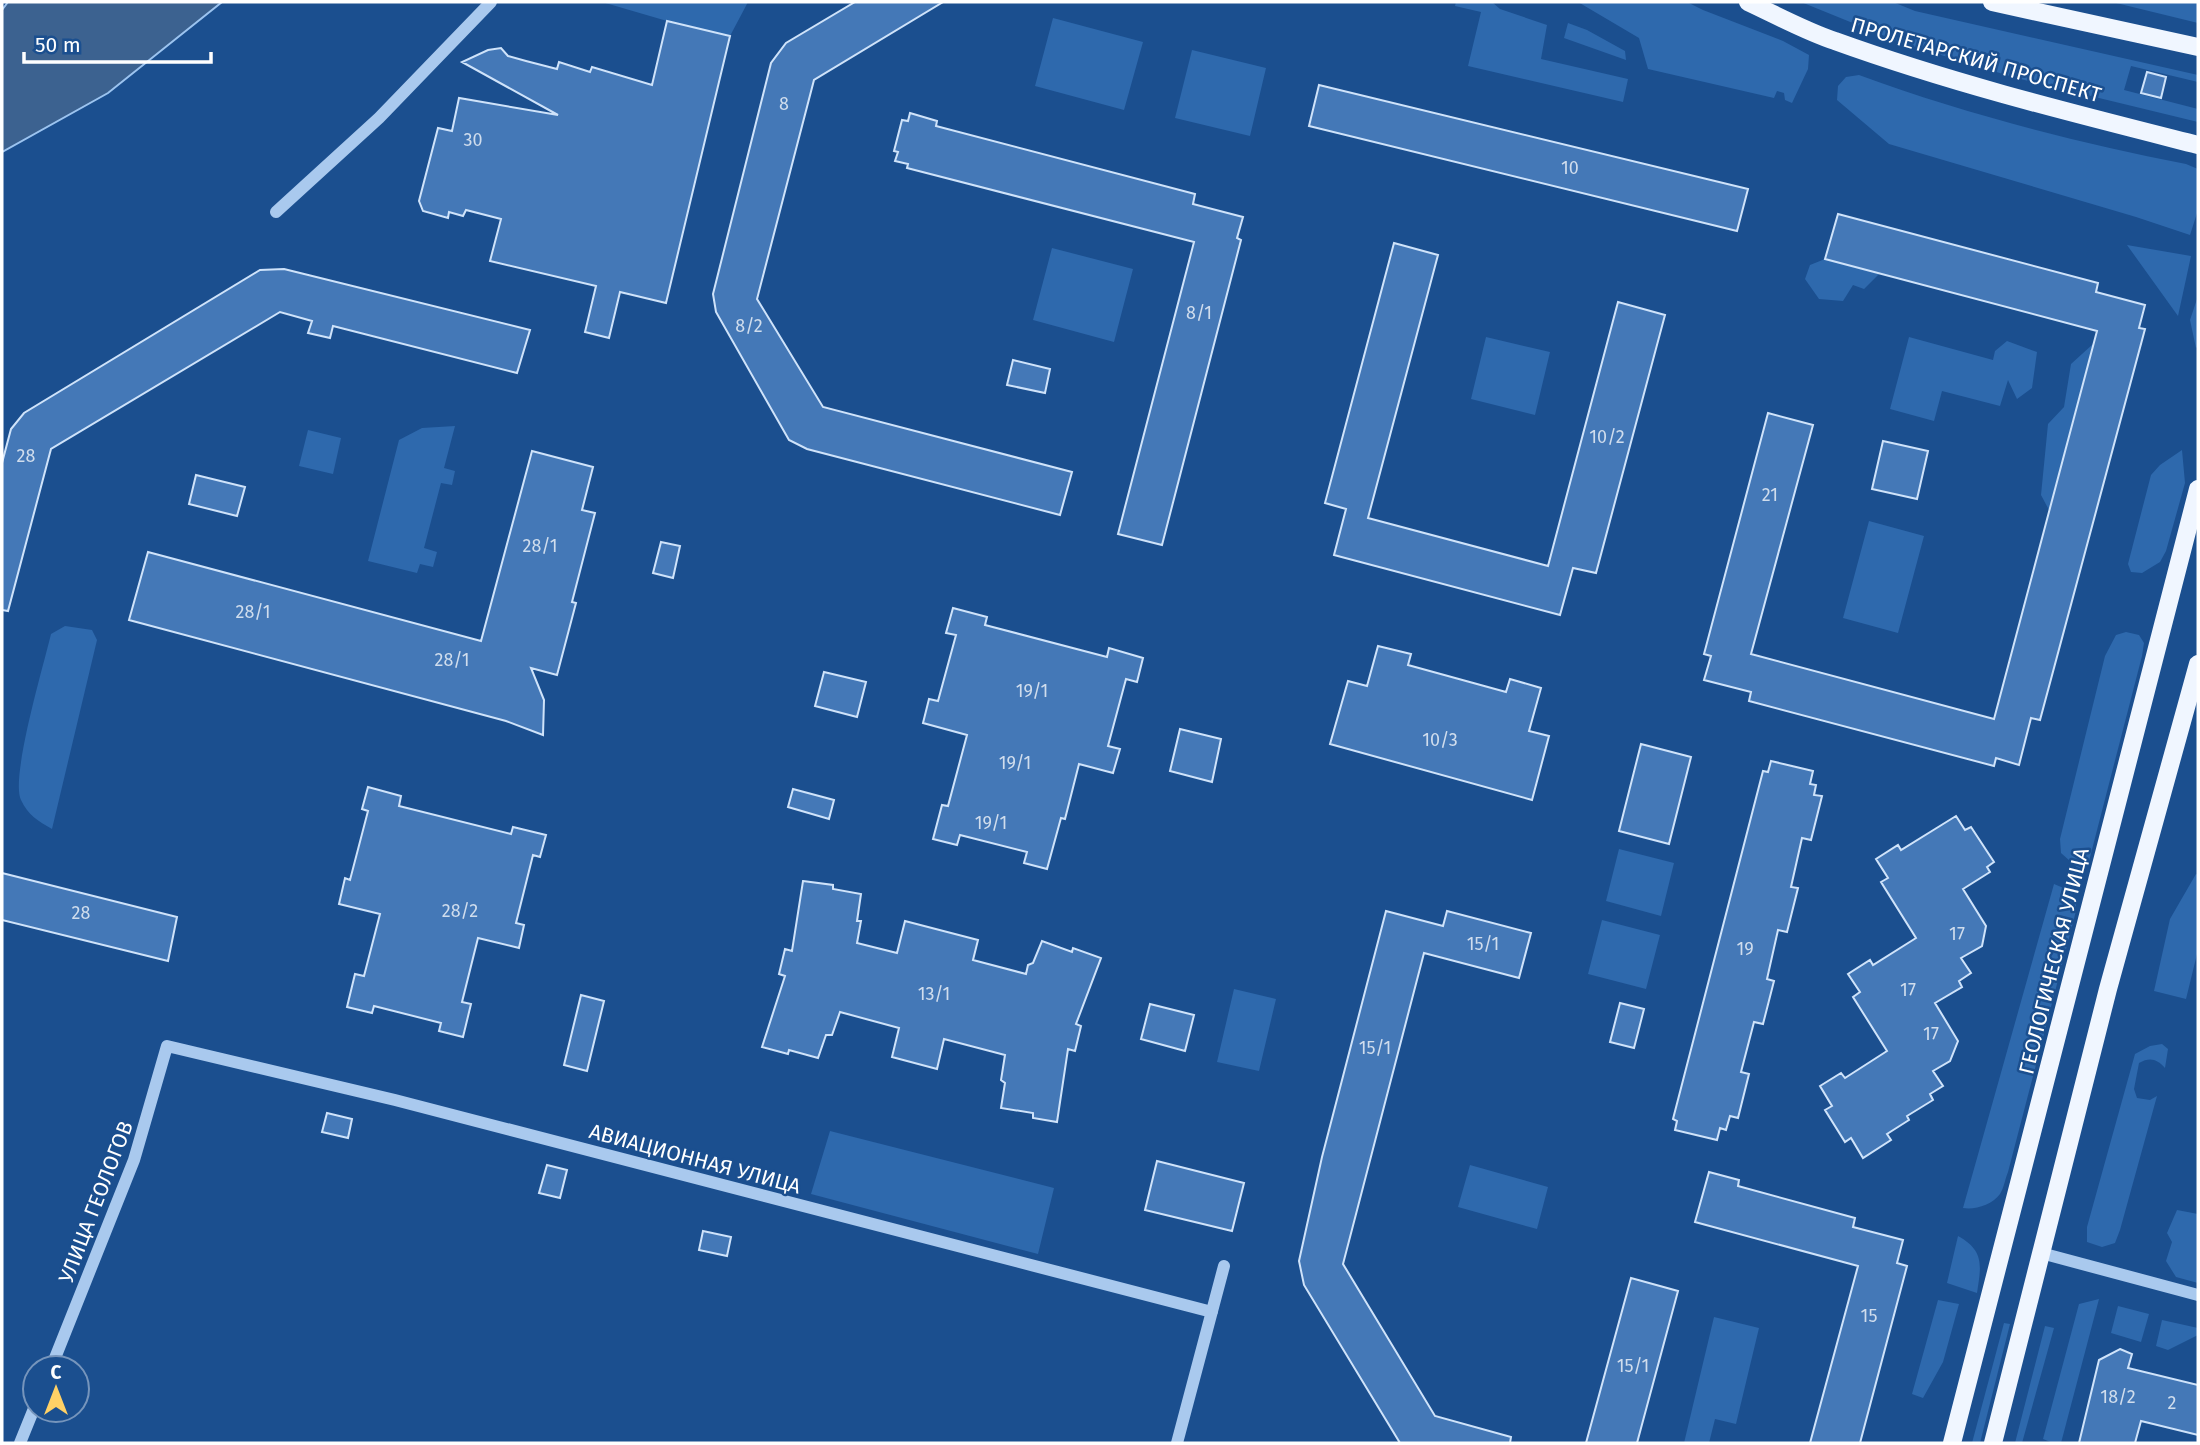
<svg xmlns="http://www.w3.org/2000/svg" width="2200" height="1445" font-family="'Fira Sans',sans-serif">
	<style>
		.green { fill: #2e69ad }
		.water { fill: #3c6290; stroke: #9cc4f0; stroke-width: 2 }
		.building { fill: #4478b7; stroke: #cfe3fa; stroke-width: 2 }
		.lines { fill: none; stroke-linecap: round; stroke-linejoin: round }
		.minor { stroke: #a9c9ee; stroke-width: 12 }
		.major { stroke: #f0f6ff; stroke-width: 18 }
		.labels { text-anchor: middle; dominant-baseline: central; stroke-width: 5; stroke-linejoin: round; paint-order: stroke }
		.number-label { font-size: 18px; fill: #d0dded }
		.street-label { font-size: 21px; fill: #fff; stroke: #1b4f8f }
	</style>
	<rect width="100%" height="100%" fill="#1b4f8f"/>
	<path class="green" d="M602,2H748L730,36L667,21Z
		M1456,2H1492L1500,9L1547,25L1541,59L1628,79L1623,102L1468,66L1481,12L1455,6Z
		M1578,2H1687L1703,10L1783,41L1809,55L1808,69L1792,103L1785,100L1784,93L1777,91L1774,98L1648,69L1639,38Z
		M1801,2H1893L1915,11L2198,75V82L2131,66L2124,90L2198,109V122L2016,78L1902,43Z
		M2112,2H2198V23Z
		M1053,18L1143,42L1124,110L1035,86Z
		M1568,23L1587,30L1625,51L1626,60L1564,38Z
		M1192,50L1266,68L1250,136L1175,118Z
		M1859,75C1965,114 2075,142 2186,164L2198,169V210L2190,235L2136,217L1889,144L1837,100L1838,86L1846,77Z
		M2127,245L2191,256L2178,316Z
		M1052,248L1133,269L1114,342L1033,320Z
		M1825,259L1879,274L1864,289L1853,285L1843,301L1819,299L1805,279L1810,265Z
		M2198,296V346L2196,348L2190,320Z
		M1486,337L1550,352L1535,415L1471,399Z
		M1909,337L1993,360L1995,351L2007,341L2037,352L2032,388L2017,399L2008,380L2000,406L1942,391L1934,421L1890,409Z
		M2093,344L2049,510L2041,495L2048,424L2064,407L2071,364Z
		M455,426L444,468L455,471L452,485L441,483L424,548L437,552L433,567L420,564L417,573L368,561L399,440L422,428Z
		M308,430L341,438L333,474L299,466Z
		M2182,450L2185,483L2166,551L2160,562L2142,573L2131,572L2128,564L2151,475L2160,465Z
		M1869,521L1924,536L1898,633L1843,618Z
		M65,626L92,630L97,640L52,829C38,821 28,815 21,800C10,778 44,664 51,634Z
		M2126,632L2139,635L2144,643L2142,656L2088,865L2080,870L2061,853L2060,839L2105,656L2116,635Z
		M1619,849L1674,863L1661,916L1606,901Z
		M2196,874L2198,875V950L2186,999L2154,991L2170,919Z
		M2054,884L2066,889L2076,898V911L2008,1172C2005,1179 2004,1188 2000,1194C1992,1205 1975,1210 1963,1208Z
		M1602,920L1660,935L1646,989L1588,974Z
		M1234,989L1276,999L1259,1071L1217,1062Z
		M2162,1044L2168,1049L2165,1068C2157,1059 2150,1057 2139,1063L2134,1089L2137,1098L2150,1100L2157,1096L2120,1230L2115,1243L2102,1247L2087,1242V1227L2135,1054L2150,1046Z
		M830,1131L1054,1188L1038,1254L811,1194Z
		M1470,1165L1548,1187L1537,1229L1458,1207Z
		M2177,1210L2198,1214V1283L2176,1277L2166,1261L2172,1242L2167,1233Z
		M1958,1236C1985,1251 1981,1266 1977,1293L1947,1283Z
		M2099,1299L2061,1443H2053L2043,1439L2079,1304Z
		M1938,1300L1959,1304L1943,1362L1923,1398L1912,1394Z
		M2118,1306L2149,1314L2141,1342L2111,1333Z
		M1714,1317L1759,1328L1736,1424L1715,1419L1709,1443H1684Z
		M2162,1320L2198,1328V1335L2168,1350L2156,1346Z
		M2004,1323L2010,1324L1980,1443H1972Z
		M2045,1326L2054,1328L2022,1443H2015Z"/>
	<path class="water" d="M8,2H222L108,93L2,152V10Z"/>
	<path class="building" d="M855,2H943L814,80L757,299L823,407L1072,472L1060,515L807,449L789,440L716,312L713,294L771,63L786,43Z
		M667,21L730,36L666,303L620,292L609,338L585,332L596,286L490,261L501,219L466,210L463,216L449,212L448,218L423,211L419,201L438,128L452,131L459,98L558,115L462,62L488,50L501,48L508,56L526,61L557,69L559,62L590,72L592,67L652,85Z
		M2147,72L2166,77L2161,98L2141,93Z
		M1319,85L1748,189L1737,231L1309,126Z
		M910,113L937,121L936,126L1195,194L1193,204L1243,217L1237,238L1241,240L1162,545L1118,534L1194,242L907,168L908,164L895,161L898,152L894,151L902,120L908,121Z
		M1838,214L2098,283L2096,292L2145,305L2139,328L2145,329L2040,720L2031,718L2019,765L1996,758L1994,766L1749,701L1751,692L1704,680L1711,656L1704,654L1768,413L1813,425L1751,654L1994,719L2097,331L1825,259Z
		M1394,243L1438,255L1368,518L1548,566L1618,302L1665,315L1596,573L1573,568L1560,615L1334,555L1346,509L1325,503Z
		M284,269L530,330L517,373L333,326L330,338L308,333L312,321L280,312L51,449L8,611L2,610V463L11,429L24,413L260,270Z
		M1013,360L1050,369L1045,393L1007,385Z
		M1883,441L1928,451L1917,499L1872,489Z
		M532,451L593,467L582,510L595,513L572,602L576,603L557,675L531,668L544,700L543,735L506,721L129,620L148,552L481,641Z
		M196,475L245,487L237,516L189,504Z
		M661,542L680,546L673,578L653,573Z
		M953,608L987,617L985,625L1107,657L1109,648L1143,658L1137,682L1126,679L1108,746L1120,749L1113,773L1079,764L1065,819L1061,818L1047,869L1024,863L1027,852L960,835L957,845L933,839L942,805L948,806L967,735L923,723L929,699L938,701L956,635L946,633Z
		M1378,646L1411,654L1408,665L1506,692L1510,679L1541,688L1529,731L1549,736L1532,800L1330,744L1348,681L1367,686Z
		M824,672L866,682L857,717L815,706Z
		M1180,729L1221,739L1212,782L1170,771Z
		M1641,744L1691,757L1669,844L1619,831Z
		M1771,761L1813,771L1810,784L1816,785L1814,795L1822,796L1811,840L1802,838L1791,887L1798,888L1787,932L1778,930L1767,979L1774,981L1763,1024L1754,1022L1741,1072L1749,1074L1738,1118L1730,1116L1726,1130L1720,1128L1717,1140L1675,1130L1677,1121L1673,1119L1763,771L1768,772Z
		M368,787L401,796L399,806L511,834L513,827L546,835L540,857L533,855L516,923L524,925L519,948L478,938L462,1002L471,1004L463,1037L439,1031L441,1023L374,1006L372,1013L347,1007L355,974L364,976L380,914L339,904L345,878L350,880L368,811L362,809Z
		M793,789L834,800L829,819L788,807Z
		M1956,816L1965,830L1971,827L1994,862L1987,867L1990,872L1963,889L1986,926L1982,946L1961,958L1971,973L1959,981L1962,987L1935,1003L1958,1041L1950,1061L1933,1071L1943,1086L1930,1094L1933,1100L1907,1116L1909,1120L1887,1134L1891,1140L1863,1158L1851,1138L1845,1142L1825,1110L1832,1106L1820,1086L1841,1073L1845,1078L1887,1051L1853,997L1860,992L1848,974L1870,960L1873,965L1916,938L1881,882L1888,878L1876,859L1898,845L1901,850Z
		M2,873L177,917L168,961L2,920Z
		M803,881L833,885V889L861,894L857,921H861L857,943L897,953L905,921L978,940L973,960L1026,974L1028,965L1033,963L1042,941L1072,952L1073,948L1101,958L1076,1024L1081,1026L1075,1051L1068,1049L1057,1122L1033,1118V1113L1001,1108L1005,1083L1001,1080L1005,1055L944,1039L937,1069L892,1057L899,1028L840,1012L832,1035H826L818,1058L789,1050L788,1054L762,1047L785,976L779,974L785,949L792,951Z
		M1386,911L1443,926L1447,911L1531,933L1519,978L1424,953L1343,1264L1435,1416L1511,1437L1510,1443H1400L1304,1285L1299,1261L1322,1157Z
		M581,995L604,1001L587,1071L564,1065Z
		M1620,1003L1644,1009L1634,1048L1610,1042Z
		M1150,1004L1194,1015L1185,1051L1141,1039Z
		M327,1113L352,1119L348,1138L322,1132Z
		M1157,1161L1244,1183L1232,1231L1145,1210Z
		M547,1165L567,1170L560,1198L539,1193Z
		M1709,1172L1739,1180L1738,1186L1855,1218L1853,1227L1903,1240L1897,1263L1907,1266L1860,1443H1810L1858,1266L1695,1222Z
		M703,1231L731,1237L727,1256L699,1250Z
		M1631,1278L1678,1291L1637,1443H1586Z
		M2120,1349L2132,1354L2128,1368L2198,1385V1435L2141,1421L2135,1443H2079L2099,1360Z"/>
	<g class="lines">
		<path class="minor" d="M276,212L379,118L491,2
			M2041,1253L2198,1295
			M51,1368L134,1160L167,1046L395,1100L1212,1312
			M20,1443L35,1406
			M1177,1443L1224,1266"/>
		<path class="major" d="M1748,2C1776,15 1805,31 1835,41C1954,84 2076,114 2198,145
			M1992,2L2198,47
			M1952,1443C2035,1125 2117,807 2198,489
			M1993,1443L2108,989L2198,664"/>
	</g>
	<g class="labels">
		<g class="number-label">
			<text x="784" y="104">8</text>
			<text x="473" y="140">30</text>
			<text x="1570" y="168">10</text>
			<text x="1199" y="313">8/1</text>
			<text x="749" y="326">8/2</text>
			<text x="1607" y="437">10/2</text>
			<text x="26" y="456">28</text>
			<text x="1770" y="495">21</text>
			<text x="540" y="546">28/1</text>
			<text x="253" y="612">28/1</text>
			<text x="452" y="660">28/1</text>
			<text x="1032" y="691">19/1</text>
			<text x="1440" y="740">10/3</text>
			<text x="1015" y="763">19/1</text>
			<text x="991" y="823">19/1</text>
			<text x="460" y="911">28/2</text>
			<text x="81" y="913">28</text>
			<text x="1957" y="934">17</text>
			<text x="1483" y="944">15/1</text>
			<text x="1745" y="949">19</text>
			<text x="1908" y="990">17</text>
			<text x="934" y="994">13/1</text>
			<text x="1931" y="1034">17</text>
			<text x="1375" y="1048">15/1</text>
			<text x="1869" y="1316">15</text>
			<text x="1633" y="1366">15/1</text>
			<text x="2118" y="1397">18/2</text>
			<text x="2172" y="1403">2</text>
		</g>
		<g class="street-label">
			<text transform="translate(1976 60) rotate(16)">ПРОЛЕТАРСКИЙ ПРОСПЕКТ</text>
			<text transform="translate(2054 961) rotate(-76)">ГЕОЛОГИЧЕСКАЯ УЛИЦА</text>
			<text transform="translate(695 1159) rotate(15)">АВИАЦИОННАЯ УЛИЦА</text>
			<text transform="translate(96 1202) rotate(-69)">УЛИЦА ГЕОЛОГОВ</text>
		</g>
	</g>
	<rect width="2200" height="1445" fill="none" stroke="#ffffff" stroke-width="7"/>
	<g transform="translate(56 1389)"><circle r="33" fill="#1b4f8f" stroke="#7695bc" stroke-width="2"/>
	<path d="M0-5L12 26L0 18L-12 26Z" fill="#ffd166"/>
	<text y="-10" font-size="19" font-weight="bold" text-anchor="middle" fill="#ffffff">С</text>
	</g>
	<path d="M24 52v10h187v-10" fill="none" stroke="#ffffff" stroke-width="3.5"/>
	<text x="35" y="52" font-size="21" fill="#ffffff" stroke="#1b4f8f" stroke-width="5" paint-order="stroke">50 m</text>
</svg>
